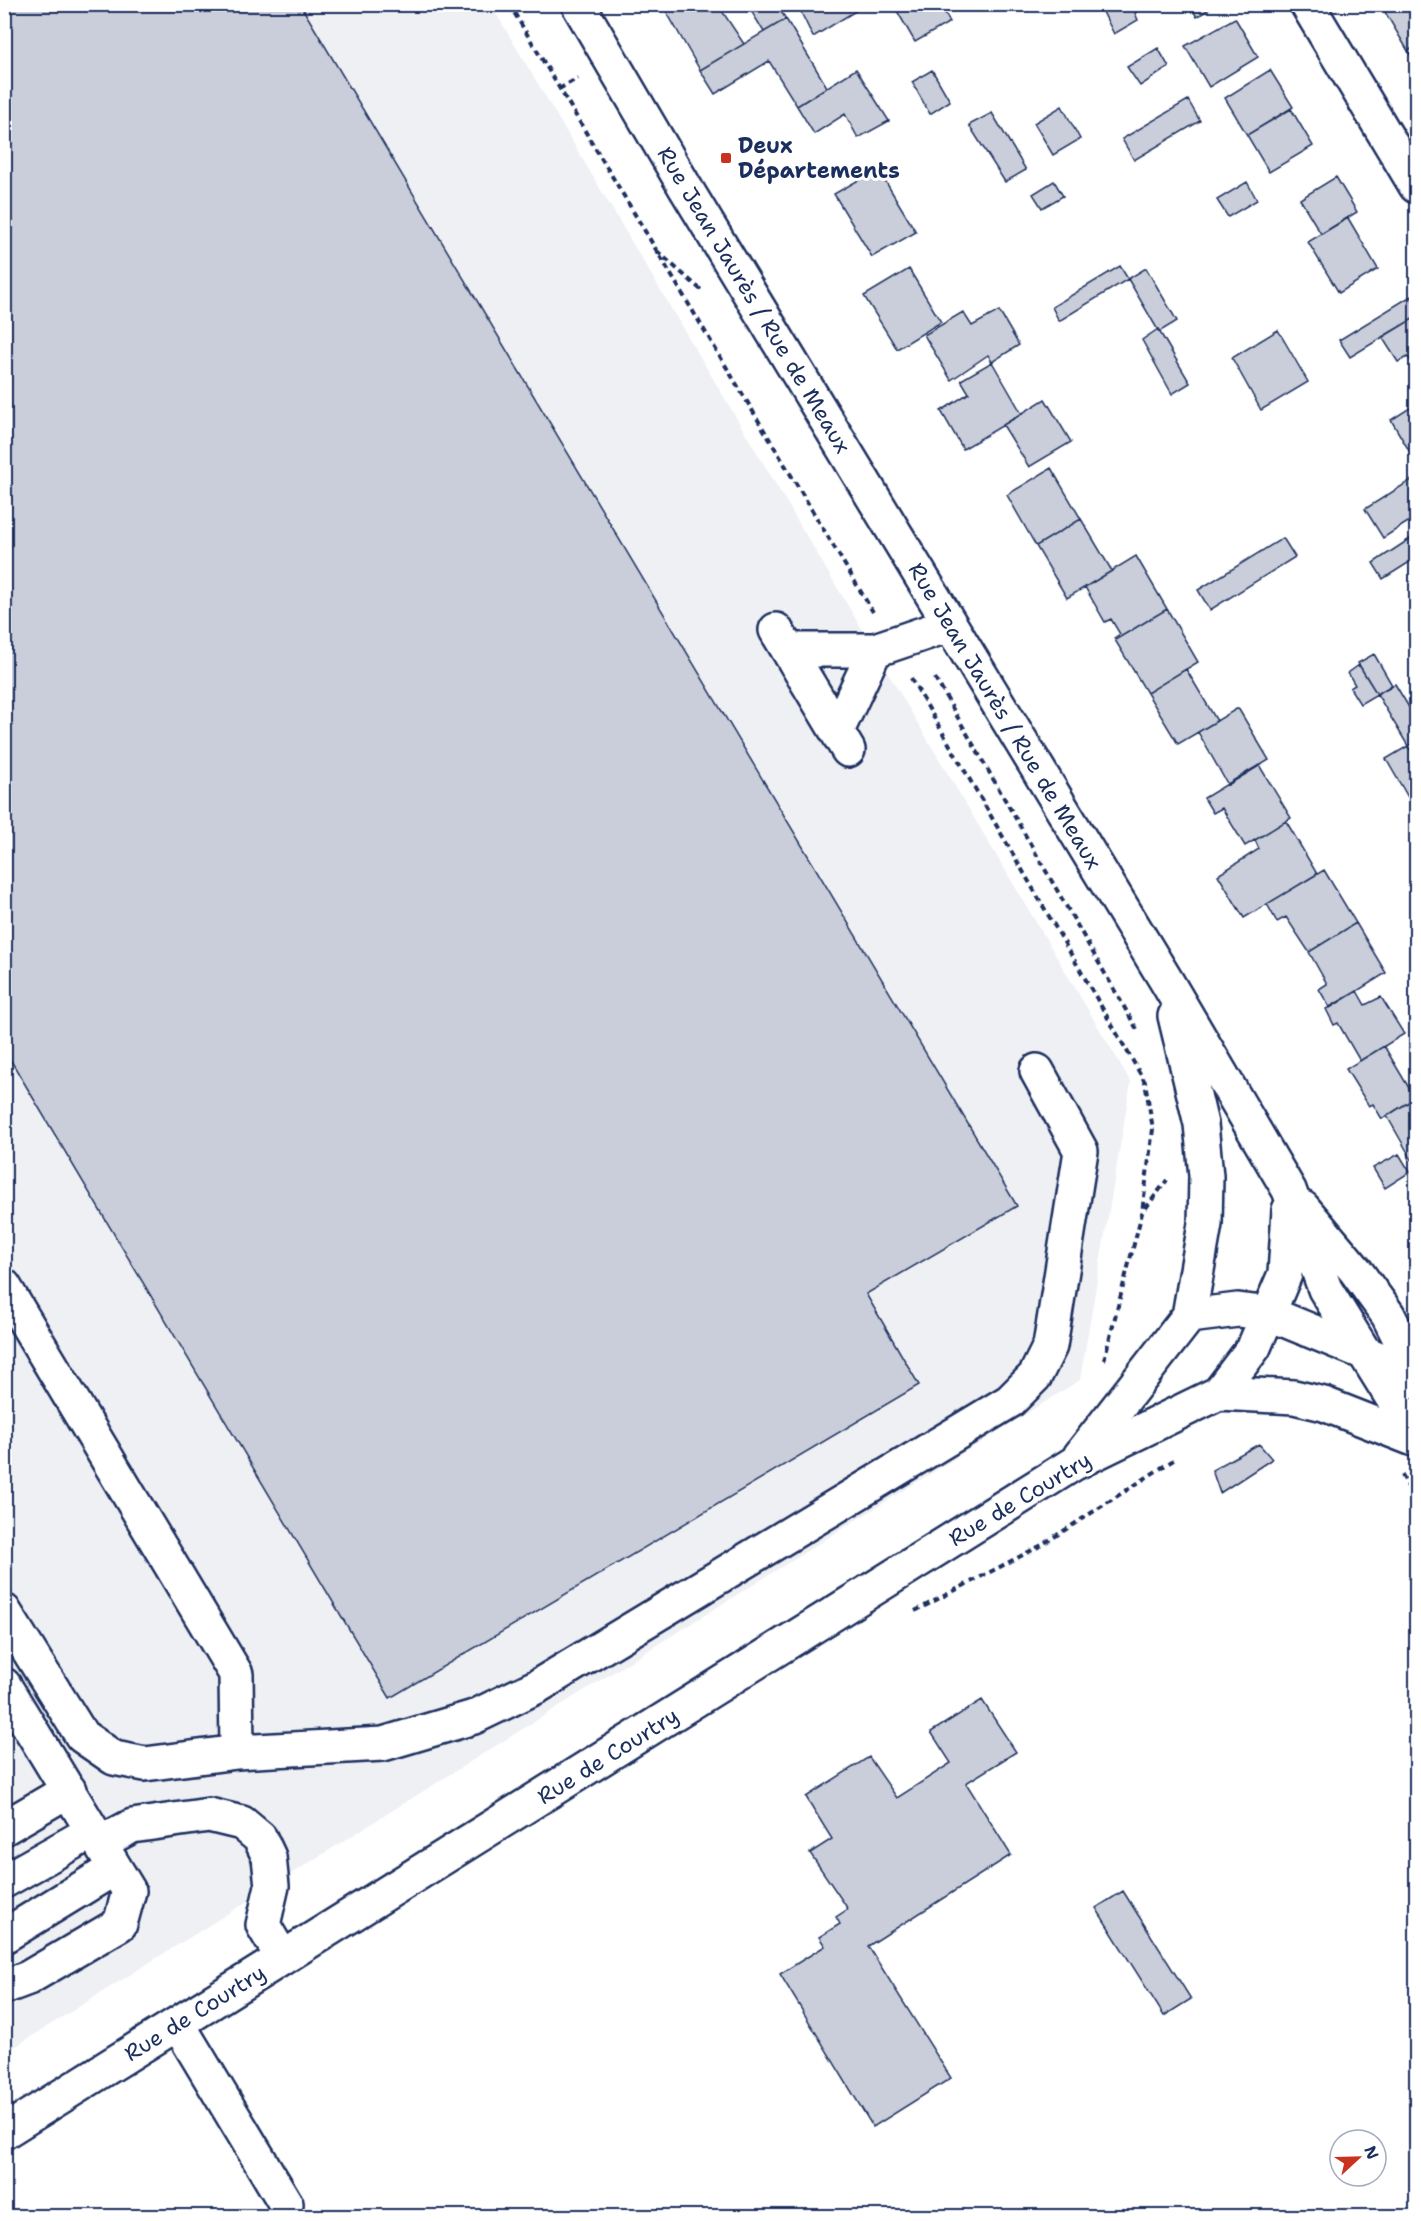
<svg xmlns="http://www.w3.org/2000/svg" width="1421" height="2221" font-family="'Shantell Sans',sans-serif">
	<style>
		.built { fill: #eff0f4 }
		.building { fill: #caceda; stroke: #1b2f5e; stroke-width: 1.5 }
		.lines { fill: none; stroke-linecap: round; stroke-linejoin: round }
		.minor-casing { stroke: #1b2f5e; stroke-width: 38 }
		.major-casing { stroke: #1b2f5e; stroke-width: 38 }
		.path { stroke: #1b2f5e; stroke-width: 4; stroke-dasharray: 6 4.5; stroke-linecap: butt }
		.minor { stroke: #fff; stroke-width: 33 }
		.major { stroke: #fff; stroke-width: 33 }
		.poi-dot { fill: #c8321e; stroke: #fff; stroke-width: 2 }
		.labels { text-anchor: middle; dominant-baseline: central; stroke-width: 6; stroke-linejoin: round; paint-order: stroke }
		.poi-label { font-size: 22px; font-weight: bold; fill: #1b2f5e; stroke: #fff; text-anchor: start }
		.street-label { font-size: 22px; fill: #1b2f5e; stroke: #fff }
	</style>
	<rect width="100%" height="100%" fill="#fff"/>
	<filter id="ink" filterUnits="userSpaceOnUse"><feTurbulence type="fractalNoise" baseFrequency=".0167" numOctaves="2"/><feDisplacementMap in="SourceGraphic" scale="12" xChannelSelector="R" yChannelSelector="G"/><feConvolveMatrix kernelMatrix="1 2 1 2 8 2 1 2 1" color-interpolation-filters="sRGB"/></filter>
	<g filter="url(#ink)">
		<path class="built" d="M5,5H491L1131,1082L1080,1380L5,2053Z"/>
		<path class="building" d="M4,4H300L1017,1206L866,1294L919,1385L390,1698L4,1049Z
			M725,4L722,11L744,44L700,70L662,4Z
			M747,4H776L786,19L764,32Z
			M797,4H867L813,37Z
			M893,4H940L950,22L915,42Z
			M1111,4H1150L1135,13L1138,20L1114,34L1102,10Z
			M1189,4H1217L1197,17Z
			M1398,4H1416V46L1408,51L1385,12Z
			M1235,18L1258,57L1209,87L1185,46Z
			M786,19L827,87L797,106L769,61L715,94L700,70Z
			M1416,46V64L1408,51Z
			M1158,48L1169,67L1140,86L1127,67Z
			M856,69L889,121L858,138L845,114L814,134L797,106Z
			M932,70L950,101L930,114L912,82Z
			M1270,70L1293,107L1247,135L1225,98Z
			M1188,100L1200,121L1134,160L1122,139Z
			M1062,106L1080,139L1053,155L1034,123Z
			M1291,109L1313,146L1269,172L1247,135Z
			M992,113L1026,170L1005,182L969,125Z
			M878,169L916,232L872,257L834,194Z
			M1336,177L1357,212L1321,234L1300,199Z
			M1054,181L1063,196L1042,208L1033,194Z
			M1247,182L1257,200L1228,217L1217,200Z
			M1348,218L1378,269L1339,293L1308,242Z
			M1120,266L1128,279L1059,321L1052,307Z
			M1146,268L1177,321L1159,332L1128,279Z
			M909,269L941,322L897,349L864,296Z
			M1411,296L1416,304V317L1350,357L1339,340Z
			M999,311L1019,345L992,362L988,355L951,380L924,335L963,312L972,326Z
			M1416,317V359L1412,363L1408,357L1398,362L1382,337Z
			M1158,329L1190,383L1172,394L1142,340Z
			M1278,330L1308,382L1261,410L1232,358Z
			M992,362L1022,414L963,449L941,411L969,393L961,380Z
			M1045,399L1071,442L1029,467L1003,425Z
			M1416,404V458L1414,459L1391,420Z
			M1051,468L1081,519L1036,546L1007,495Z
			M1416,477V517L1383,538L1365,509Z
			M1081,519L1112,571L1067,598L1036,546Z
			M1416,535V558L1383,579L1373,563Z
			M1283,538L1295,557L1210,610L1198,590Z
			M1136,556L1167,609L1115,640L1114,638L1120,634L1111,619L1105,622L1085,587Z
			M1167,609L1198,662L1147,693L1115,640Z
			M1374,654L1392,685L1377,694L1358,663Z
			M1359,665L1377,694L1360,704L1350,688L1355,685L1348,673Z
			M1186,669L1217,721L1178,744L1147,693Z
			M1395,684L1416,719V741L1408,746L1377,694Z
			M1238,708L1269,760L1228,785L1198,732Z
			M1408,746L1416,760V811L1386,759Z
			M1259,765L1291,818L1245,846L1222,808L1213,813L1204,798Z
			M1286,821L1317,874L1244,918L1218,875L1259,849L1255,840Z
			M1324,870L1356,923L1309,952L1286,917L1277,922L1267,904Z
			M1356,923L1386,973L1330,1008L1319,989L1327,984L1309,952Z
			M1357,991L1365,1005L1381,997L1404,1034L1360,1061L1338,1023L1334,1025L1326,1009Z
			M1384,1046L1415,1098L1382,1119L1373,1104L1369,1106L1346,1069Z
			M1415,1098H1416V1167L1387,1116Z
			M1399,1154L1410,1172L1385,1188L1373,1168Z
			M1259,1444L1272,1459L1220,1493L1212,1470Z
			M982,1700L1016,1752L966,1783L1011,1855L868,1946L951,2078L873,2127L780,1974L825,1946L819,1937L840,1924L836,1917L848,1909L810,1853L832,1839L806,1797L869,1757L897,1798L951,1763L931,1732Z
			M1123,1891L1191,1999L1164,2016L1096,1908Z"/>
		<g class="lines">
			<g class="minor-casing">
				<path id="minor" d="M1307,4L1416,186
					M776,630L848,750
					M788,650H875L949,625
					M837,731L875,650
					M4,1286L236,1674L237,1752
					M4,1611L82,1736L114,1758L145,1764L237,1752L383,1744L474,1717L538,1686L1010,1401L1035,1376L1050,1346L1081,1151L1037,1071
					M4,1685L129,1891L120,1924L28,1978L4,1987
					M4,1828L69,1790
					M100,1843L132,1826L209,1815L242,1823L260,1838L269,1857L272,1886L263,1925L282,1957
					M4,1881L93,1831
					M4,1936L115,1868
					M178,2024L286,2204"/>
			</g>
			<g class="major-casing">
				<path id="major" d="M578,4L685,187L1167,982L1289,1190L1325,1289L1416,1436
					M1303,1208L1356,1271L1388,1315L1416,1371
					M1189,1316L1238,1310L1270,1314L1399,1367L1416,1382
					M1219,1393L1294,1397L1324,1404L1416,1440
					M1080,1456L1189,1316L1205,1224L1206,1176L1201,1124L1175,1016
					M4,2132L1073,1464L1219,1393L1254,1347L1285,1274L1289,1210"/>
			</g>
			<path class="path" d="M509,4L873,612
				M559,89L578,78
				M657,251L701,290
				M911,678L1145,1082L1153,1129L1142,1212
				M935,678L1138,1031
				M1104,1360L1142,1213L1167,1180
				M1402,1475L1416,1501
				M915,1611L1040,1546L1175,1459"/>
			<use href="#minor" class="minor"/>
			<use href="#major" class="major"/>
		</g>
	</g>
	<rect class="poi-dot" x="720" y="152" width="12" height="12" rx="3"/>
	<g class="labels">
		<g class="poi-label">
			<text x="738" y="145">Deux<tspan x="738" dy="25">Départements</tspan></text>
		</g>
		<g class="street-label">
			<text transform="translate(754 300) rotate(59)">Rue Jean Jaurès / Rue de Meaux</text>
			<text transform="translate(1005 716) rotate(59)">Rue Jean Jaurès / Rue de Meaux</text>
			<text transform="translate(1020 1499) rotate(-31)">Rue de Courtry</text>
			<text transform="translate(608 1756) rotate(-32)">Rue de Courtry</text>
			<text transform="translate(195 2013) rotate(-32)">Rue de Courtry</text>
		</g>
	</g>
	<rect width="1421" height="2221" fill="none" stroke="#fff" stroke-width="24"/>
	<rect x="12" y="12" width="1397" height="2197" fill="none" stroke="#1b2f5e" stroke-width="2" filter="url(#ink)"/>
	<g transform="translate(1358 2158) rotate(68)"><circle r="28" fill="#ffffff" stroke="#a4acbf" stroke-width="1.5"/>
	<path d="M0-4.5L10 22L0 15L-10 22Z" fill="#c8321e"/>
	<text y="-9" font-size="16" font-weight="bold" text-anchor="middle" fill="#1b2f5e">N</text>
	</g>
</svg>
